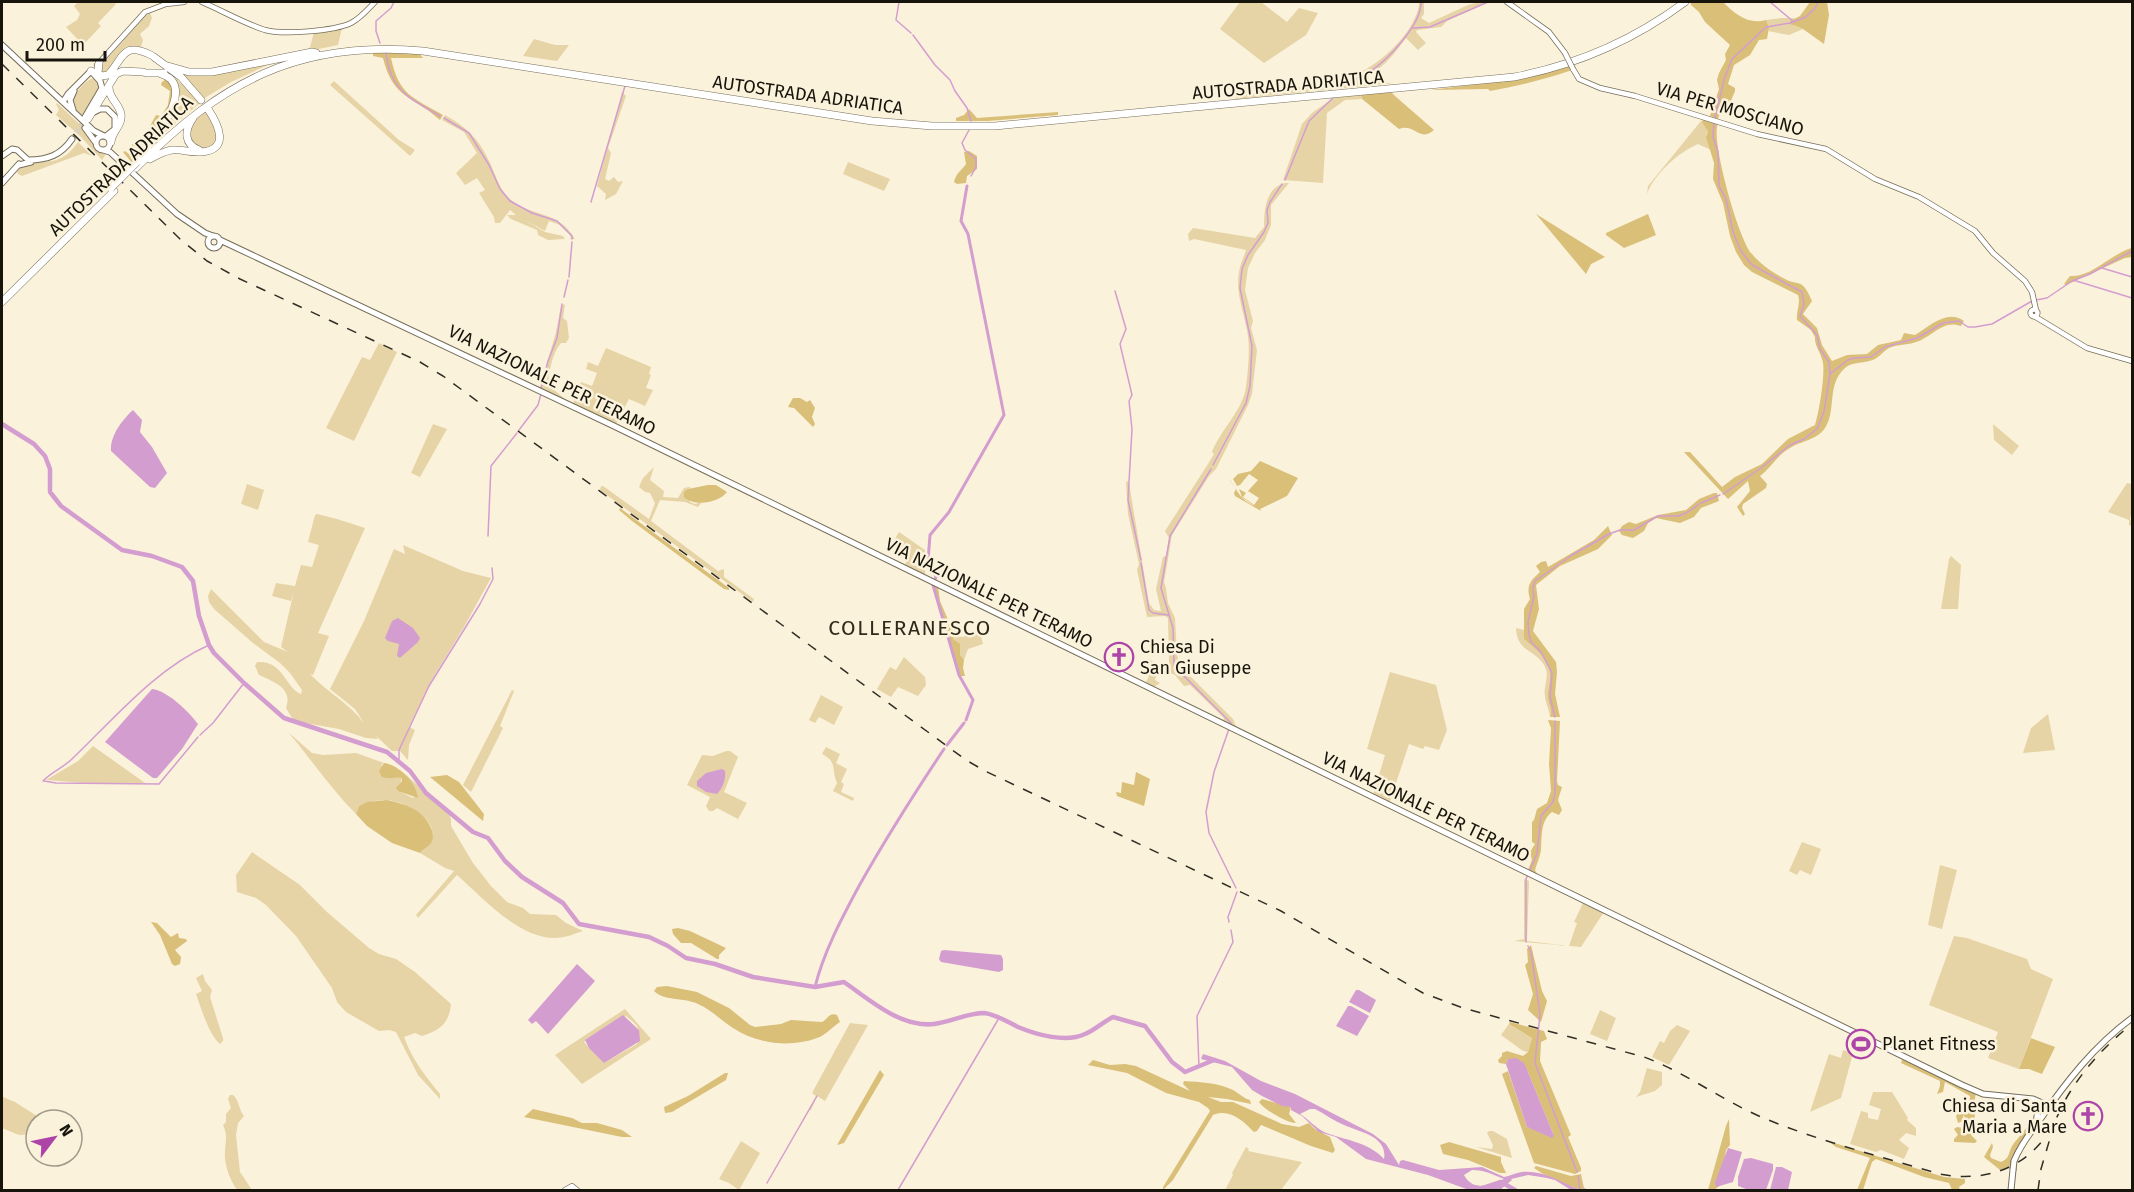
<svg xmlns="http://www.w3.org/2000/svg" width="2134" height="1192" font-family="'Fira Sans',sans-serif">
	<style>
		.green { fill: #e6d4a6; fill-rule: evenodd }
		.forest { fill: #dabf79 }
		.water { fill: #d49dcf; fill-rule: evenodd }
		.lines { fill: none; stroke-linecap: round; stroke-linejoin: round }
		.stream { stroke: #d49dcf; stroke-width: 1.5 }
		.canal { stroke: #d49dcf; stroke-width: 3 }
		.river { stroke: #d49dcf; stroke-width: 4.5 }
		.primary-tunnel { stroke: #d9d1bd; stroke-width: 5; stroke-dasharray: 5 2.5; stroke-linecap: butt }
		.secondary-casing { stroke: #756e5a; stroke-width: 6 }
		.primary-casing { stroke: #756e5a; stroke-width: 7 }
		.highway-casing { stroke: #756e5a; stroke-width: 8 }
		.secondary { stroke: #fff; stroke-width: 4.5 }
		.primary { stroke: #fff; stroke-width: 5 }
		.highway { stroke: #fff; stroke-width: 7 }
		.rail { stroke: #312e24; stroke-width: 1.5; stroke-dasharray: 10 10; stroke-linecap: butt }
		.secondary-bridge-casing { stroke: #756e5a; stroke-width: 6; stroke-linecap: butt }
		.primary-bridge-casing { stroke: #756e5a; stroke-width: 7; stroke-linecap: butt }
		.highway-bridge-casing { stroke: #756e5a; stroke-width: 8; stroke-linecap: butt }
		.secondary-bridge { stroke: #fff; stroke-width: 4.5 }
		.primary-bridge { stroke: #fff; stroke-width: 5 }
		.highway-bridge { stroke: #fff; stroke-width: 7 }
		.labels { text-anchor: middle; dominant-baseline: central; stroke-width: 5; stroke-linejoin: round; paint-order: stroke }
		.street-label { font-size: 18px; fill: #17140c; stroke: #fbf2dc }
		.poi-label { font-size: 18px; fill: #17140c; stroke: #fbf2dc; text-anchor: start }
		.quarter-label { font-size: 21px; letter-spacing: 1.5px; fill: #302918; stroke: #fbf2dc }
	</style>
	<rect width="100%" height="100%" fill="#fbf2dc"/>
	<path class="green" d="M78,2H113L116,4L98,23L101,26L83,45L66,27L77,20L80,14L74,6Z
		M1240,2H1261L1287,22L1299,8L1318,13L1306,35L1264,63L1220,29Z
		M1419,2H1424V14L1421,18L1429,23L1468,5L1479,2H1489L1447,21L1441,27L1417,30L1416,32L1426,43L1418,50L1406,38C1392,57 1383,69 1361,79L1362,81L1392,83L1387,84L1236,99L1235,95L1294,90L1297,87C1340,93 1391,60 1412,24C1416,16 1419,10 1419,2Z
		M150,13L152,18L149,26L140,34L143,40L141,47L127,48L111,70L104,74L101,72L100,67L145,16Z
		M1781,18H1795L1790,21L1794,26L1803,29L1789,35L1768,31L1769,27L1766,20Z
		M342,28L338,45L309,51L314,32Z
		M534,39L555,45H569L557,61L523,56Z
		M272,63L231,82L203,99L177,70L188,73Z
		M173,76L201,102L162,135L168,123Z
		M94,78L100,87L82,117C68,105 69,99 82,86C86,82 89,79 94,78Z
		M334,81L399,140L415,150L410,156L330,85Z
		M622,92L626,96L608,148L611,153L605,179L609,181L614,177L618,182L623,181L616,194L605,200L606,194L597,186Z
		M1362,94V99L1345,100L1327,113L1323,183L1283,180L1302,124L1312,113L1333,98Z
		M57,103L91,135L97,152L106,154L102,160L80,136L56,115L59,110L56,104Z
		M206,110L218,129L215,145L205,150L194,146L188,134L193,120Z
		M445,115C468,128 480,140 491,165C496,176 500,190 509,198C530,218 558,209 575,239H569L571,238L570,235L560,225L549,221L545,231L523,219L545,232L563,236L565,239L548,240L538,235L537,230L511,219L507,215H516L510,210L500,223H495L494,217L479,193L485,190L477,178L465,185L456,173L477,153L464,132L442,120Z
		M1705,119L1708,131L1706,135L1711,150L1698,144C1679,152 1654,174 1647,194L1648,186L1701,121Z
		M78,142L92,156L84,153L22,176L18,174L17,171C35,152 56,175 78,142Z
		M848,162L890,179L884,191L843,174Z
		M1285,183H1289L1271,205V225L1265,240L1255,253L1248,268L1245,290L1253,321L1251,328L1257,350L1252,394L1248,405L1216,469L1209,476L1172,535L1164,582L1166,588L1168,603L1175,618L1177,654L1180,666L1233,719L1237,729L1222,722L1224,718L1190,685L1184,686L1175,675L1159,668L1155,680L1160,683L1154,687L1146,682L1149,676L1144,672L1148,659L1171,670L1169,662L1168,618L1165,616L1147,617L1137,570L1139,564L1128,514L1126,482L1128,481L1129,483L1149,603L1154,610L1161,611L1156,589L1163,557L1166,556L1169,538L1165,531L1208,464L1214,454L1212,452C1221,429 1243,410 1246,387C1248,370 1250,352 1248,336C1245,315 1235,293 1239,272C1240,264 1244,257 1246,250L1194,239L1189,241L1188,234L1193,228L1255,238L1264,227C1264,211 1265,188 1285,183Z
		M565,304L563,318L567,321L569,338L566,343H561C552,353 549,372 548,385L570,403L540,388L556,332L561,306Z
		M379,343L397,352L354,441L326,428L362,357L370,360Z
		M606,348L651,367L649,374L651,375L646,388L653,390L645,406L629,399L616,424L573,404L581,382L592,386L597,373L586,369L588,362L598,366Z
		M433,424L447,429L420,477L411,473Z
		M1993,424L2019,446L2012,455L1994,440Z
		M654,467L650,480L664,491L663,497L678,498L684,488L689,487L691,488L688,489L690,502L695,504L702,502L698,507L685,502L660,500L651,521L718,571L724,569V577L754,599L753,602L600,490L601,486H603L649,519L655,503L650,493L645,492L639,487L643,478Z
		M2127,483L2132,484L2131,509L2132,511L2130,518L2132,526L2129,525V520L2108,512Z
		M247,484L264,490L258,510L241,504Z
		M317,514L337,519L365,528L318,633L329,636L313,675L310,674C327,692 349,703 364,723L355,709L330,689L364,621L394,549L405,554L403,545L463,571L491,578L464,627L433,678L409,727L415,730L409,745L408,760L400,751H392L376,736L378,739L366,738L339,729L299,722L292,718L286,708C293,688 274,682 259,675L255,666L257,662C284,660 285,688 301,694L302,690L290,673L280,663L253,643L214,609L209,602L208,596L211,589L264,642L288,652L281,647L294,591L291,601L272,596L276,583L295,586L301,565L312,567L319,545L308,542L315,515Z
		M899,532L925,550V574L923,575L904,567L909,555L897,549V547L892,544Z
		M1951,556L1961,565L1958,609H1941L1949,559Z
		M1516,628L1524,630V639C1534,648 1549,658 1550,674C1551,682 1547,690 1548,698C1550,706 1553,709 1550,717C1549,708 1543,698 1545,688C1546,680 1549,673 1544,665C1534,649 1517,652 1516,628Z
		M972,633L973,634L980,633L983,644L968,649L964,660L960,655V646L953,639L955,636L963,637Z
		M904,657L925,677L926,685L918,696L898,687L891,697L877,689L890,667L896,670Z
		M1390,672L1436,685L1447,730L1439,750L1425,746L1423,749L1409,744L1389,804L1373,795L1385,755L1367,749Z
		M512,690L514,691L500,726L503,728L471,792L463,785Z
		M821,695L843,707L834,725L819,717L815,723L809,720Z
		M2048,714L2055,750L2023,753L2031,728Z
		M288,732L312,753L323,755L356,753L384,763L381,765L397,777L402,778L400,784L401,792L413,798L417,793L405,774L449,813L451,819V826L473,863L491,886L507,902L523,908L530,914L556,915L566,923L583,931C574,934 565,938 555,938C518,938 483,898 457,875L418,918L416,915L454,871L445,868L420,853C424,849 431,845 432,839C438,818 403,801 387,800C377,800 367,802 359,806L356,814C331,789 311,759 288,732Z
		M93,746L145,783H86L46,780L78,761Z
		M826,747L840,754L836,763L847,769L841,782L844,784L841,792L854,798L853,801L833,791L837,783C831,770 838,762 822,754Z
		M726,751H730L738,757L724,792L747,803L738,819L717,808L713,811H709L706,806L710,797L687,785L702,755L713,756Z
		M1802,842L1821,849L1811,875L1800,870L1797,875L1789,871Z
		M252,852L300,885L327,912L369,948L379,954L396,959L415,972L451,1004C449,1024 440,1030 422,1036L415,1033L404,1037C412,1059 425,1076 440,1094V1099L418,1075L396,1032L389,1030L379,1031L346,1012L337,1002L332,988L296,936L266,905L256,898L237,892L236,875Z
		M1940,865L1957,870L1942,929L1928,925Z
		M1524,879L1529,881L1527,941L1569,946L1577,923L1574,922L1583,903L1604,912L1581,947L1514,941L1524,939Z
		M1954,936L1967,938L2027,959L2031,969L2053,979L2019,1069L1988,1058L1998,1032L1929,1005Z
		M203,974L205,981L212,990L210,997L223,1038V1041L220,1044C209,1035 201,1008 196,994L202,991L196,978Z
		M625,1009L651,1039L582,1084L555,1055ZM626,1016C638,1026 642,1028 637,1044L604,1063L584,1042Z
		M1600,1010L1616,1018L1607,1041L1590,1034Z
		M850,1023L868,1025L825,1101L817,1096L811,1110H809L767,1183L816,1096L812,1093Z
		M1509,1024L1532,1038L1528,1052L1523,1051L1501,1035Z
		M1677,1025L1690,1031L1669,1065L1652,1057L1660,1041L1664,1043L1670,1031Z
		M1843,1050L1853,1053L1841,1098L1810,1112L1829,1054L1841,1058Z
		M1647,1068L1662,1072V1085L1655,1091L1636,1097L1640,1092Z
		M1873,1092H1892L1908,1118L1907,1120L1916,1128V1136L1906,1133L1899,1140L1909,1148L1904,1159L1881,1150L1876,1152L1850,1144L1861,1111L1868,1113V1118L1878,1120L1881,1109L1869,1105Z
		M230,1095H233C239,1100 239,1110 244,1116L238,1123L236,1135L240,1172L252,1190H237C231,1181 226,1170 225,1158C224,1146 229,1137 223,1125L226,1122V1114L231,1108L228,1099Z
		M3,1097L15,1102L43,1120H36V1134L19,1135L2,1128Z
		M1489,1131H1493L1507,1139L1512,1158L1476,1147L1492,1149L1493,1145L1487,1133Z
		M741,1141L760,1153L739,1190L729,1183L719,1179Z
		M1246,1147L1249,1149L1248,1151L1302,1162L1281,1190H1225L1233,1175L1232,1173Z"/>
	<path class="forest" d="M1691,2H1723C1735,14 1748,25 1766,20L1769,27L1767,39L1759,40L1750,55L1734,65L1728,84L1735,88V91L1728,108L1722,107L1718,119L1710,116L1719,89L1717,80L1719,73L1726,60L1725,54L1730,45L1705,22L1699,12L1691,5Z
		M1810,2H1827L1829,15L1824,44L1803,29L1790,24V21L1800,16Z
		M373,52L420,54L423,58H391C399,95 412,97 443,115L440,120C412,95 393,99 383,58L373,56Z
		M1570,66L1571,70L1569,71C1543,80 1517,86 1490,91L1488,89L1430,90L1519,79Z
		M166,79L174,88L169,112L132,163L123,152L125,151L129,154H132V144L144,137L156,115L161,116L168,105L170,91L161,85L162,82Z
		M1391,92L1395,96L1434,130C1419,143 1415,123 1399,129L1362,99V94Z
		M969,109L977,118L1058,112V115L988,121H956V118L964,115Z
		M1705,119L1718,124C1710,138 1739,241 1752,254C1761,265 1776,275 1789,281C1794,283 1798,282 1802,285C1807,289 1809,295 1812,301L1803,314L1817,328L1822,345L1832,361L1847,355L1867,354L1878,345L1901,340L1904,333L1915,335C1930,326 1947,309 1964,321L1961,326C1943,319 1932,337 1916,342C1908,345 1898,344 1889,348C1884,351 1880,356 1875,359C1865,364 1853,361 1845,368C1826,385 1837,410 1825,428C1817,440 1801,441 1790,448C1778,454 1771,468 1760,476L1767,484L1766,488L1743,504L1742,508L1745,514L1743,516L1737,507L1750,491L1748,481L1728,499L1684,452H1690L1722,487L1735,477L1762,464L1788,439L1815,425C1819,413 1825,376 1823,363C1822,354 1814,346 1815,337L1811,330L1797,320C1796,311 1801,304 1798,295L1752,272L1744,265L1736,252L1730,236L1723,203L1713,179L1714,163L1706,137L1708,131L1702,122Z
		M969,151L977,156V169L967,176L966,183L957,184L954,182C956,173 961,171 966,164L964,152Z
		M1536,214L1605,257L1591,264L1586,274Z
		M1648,214L1656,235L1624,248L1606,235V233Z
		M2132,248V257L2125,258L2066,285L2064,284L2070,276C2091,278 2112,253 2132,248Z
		M793,398H800L807,402L810,400L815,408L812,417L815,424L813,427L794,408L788,407Z
		M1260,461L1298,478L1287,496L1260,509L1261,511L1235,496L1234,493L1236,489L1228,478C1239,491 1238,498 1254,506L1242,497L1239,489L1246,493L1243,497L1254,505L1259,498L1248,491L1258,480L1249,474L1240,485L1237,486L1233,479L1238,474L1251,471Z
		M708,485H716L727,492C719,503 694,507 684,497V492L688,489Z
		M1714,493H1717L1719,501L1701,508L1694,517L1680,523L1656,518L1648,523L1644,531L1633,538L1622,535L1619,531L1622,526L1629,522L1636,524L1658,515L1686,510L1699,499Z
		M620,508L729,588V590L724,589L632,521L619,510Z
		M1608,526L1612,535L1598,549L1560,566L1536,585L1539,609L1533,631L1556,662L1557,672L1555,694L1560,717H1550C1553,709 1549,706 1548,698C1547,690 1551,682 1550,674C1549,658 1534,648 1524,639V609L1530,599C1526,586 1530,581 1540,572L1536,566L1541,562L1546,561L1548,567L1594,540Z
		M934,585L938,587L940,601L955,636L953,639L960,644V655L964,660L963,668L965,676H961L959,673L933,589Z
		M1548,720L1560,721L1557,781L1558,785L1562,787L1558,800L1562,810L1559,815L1552,812C1540,821 1542,837 1541,850C1540,857 1537,863 1535,870L1537,874L1528,870L1532,860L1530,852L1535,844L1532,842V822L1534,820L1537,809L1547,803L1551,791L1549,764L1551,728Z
		M384,763C400,765 417,784 418,798L398,791L396,788L402,781V778C395,776 389,780 382,777L379,771Z
		M1136,772L1150,779L1144,806L1117,796L1116,792L1121,793L1122,782L1134,785Z
		M447,775L459,782L484,814L483,821L430,777Z
		M387,800C405,804 423,809 431,828C433,833 434,838 431,843C429,846 423,850 420,853L392,843L367,826L356,814L359,806L367,802Z
		M151,922L157,923L171,937L178,933L179,938L186,939L187,941L175,950L181,957L180,964L175,966L172,964L160,935Z
		M678,928L690,931L726,948L719,955V959H717L691,943H681L673,934L672,929Z
		M1531,945L1542,991L1547,1001L1541,1022L1528,1010L1533,994L1525,965L1528,962L1527,949Z
		M667,986L697,992L729,1008L750,1025L755,1027L781,1024L791,1020L822,1022C828,1019 829,1012 837,1015L840,1022C832,1027 826,1035 817,1038C790,1048 757,1044 733,1028C720,1020 712,1010 698,1004C684,997 666,1002 654,991L657,987Z
		M1510,1022L1544,1031L1547,1039L1541,1042L1540,1061L1571,1135L1568,1137L1581,1168V1171L1575,1174L1534,1163L1502,1074L1508,1071L1527,1127L1554,1136L1528,1072L1508,1059L1506,1064L1499,1063L1498,1060L1502,1056V1053L1507,1051L1523,1056L1528,1052L1532,1038L1509,1024Z
		M2031,1038L2055,1047L2042,1074L2029,1069H2019Z
		M1903,1057L1976,1093L1974,1103L1975,1119L1971,1135L1977,1141L1975,1143L1954,1142V1139L1958,1135L1954,1129L1957,1127L1963,1128L1966,1119L1963,1115V1121L1958,1123L1956,1116L1960,1111L1969,1107L1970,1096L1945,1082L1943,1092L1937,1094L1940,1086V1081L1901,1063Z
		M1093,1060L1110,1065L1125,1064L1136,1066L1190,1091L1183,1084L1184,1081C1200,1082 1219,1083 1233,1090C1240,1094 1243,1098 1250,1100L1251,1104L1227,1099L1208,1097L1221,1102H1233L1282,1124L1299,1127L1309,1123L1315,1129L1330,1137L1335,1150L1333,1153L1311,1146L1261,1125L1257,1131L1254,1132C1243,1121 1230,1108 1213,1115L1173,1180L1163,1190V1187L1210,1111L1208,1108L1199,1102L1166,1093L1127,1073L1088,1065Z
		M880,1070L884,1075L844,1143L837,1145Z
		M725,1073H728L726,1080L672,1112L665,1113L664,1107L688,1096Z
		M1262,1099L1291,1107L1289,1114L1296,1123C1289,1124 1263,1109 1259,1102Z
		M533,1109L572,1118L582,1123H597L622,1130L632,1137H622L524,1117Z
		M1729,1119L1730,1145L1726,1150L1720,1185H1721L1714,1190H1708L1726,1126Z
		M2030,1121L2034,1125L2012,1165L2000,1170L1984,1157L1992,1143L1993,1147L1990,1155L1991,1158L2001,1162C2010,1158 2008,1154 2012,1146C2017,1138 2026,1131 2030,1121Z
		M1828,1141L1944,1177L1965,1179V1183L1959,1187L1960,1190H1952L1949,1183L1924,1177L1876,1159L1872,1162L1863,1190H1857L1870,1158L1836,1147Z
		M1449,1142L1501,1157V1162L1506,1173H1500L1468,1160L1443,1154L1440,1145Z
		M1536,1166L1571,1176L1581,1174L1584,1188L1580,1190L1543,1174L1534,1168Z"/>
	<path class="water" d="M133,410L142,420L140,432L152,447L167,473L155,488L150,487L111,451C110,436 122,420 133,410Z
		M398,618L413,628L420,638L418,642L400,658L397,656L399,644L388,641L385,638L392,621Z
		M152,689C168,691 188,711 198,724L182,749L157,778H153L105,742Z
		M722,769L725,771C726,779 723,788 717,794L706,792L697,786V781L706,773Z
		M944,950L1001,955L1003,959V970L999,972L941,962L939,959L941,951Z
		M577,964L595,981L548,1034L536,1021L532,1024L528,1020Z
		M1356,990H1359L1376,1000L1370,1013L1349,1002Z
		M1348,1006H1351L1369,1016L1357,1036L1336,1026Z
		M623,1015L639,1030L640,1041L604,1063L589,1048L585,1040Z
		M1203,1054L1225,1061L1261,1081L1295,1094L1373,1134L1386,1144L1399,1165L1400,1161L1403,1160L1439,1170L1482,1167L1504,1177C1510,1176 1515,1173 1522,1172C1543,1170 1561,1182 1580,1190L1584,1188L1589,1190H1571L1555,1180L1547,1178L1528,1175L1511,1179L1512,1180L1500,1190H1469L1428,1175L1366,1159L1336,1137L1319,1132L1302,1116L1291,1110V1107L1282,1106L1262,1096L1252,1090L1232,1067L1201,1059ZM1310,1109H1315C1325,1114 1334,1121 1344,1125C1359,1132 1388,1136 1384,1159C1369,1142 1344,1140 1324,1132C1316,1128 1308,1119 1300,1114ZM1472,1170C1485,1170 1494,1175 1504,1179C1489,1185 1473,1192 1464,1175Z
		M1516,1058L1524,1063L1528,1072L1554,1136L1552,1138L1527,1127L1506,1064L1508,1059Z
		M1728,1148L1742,1152L1733,1182L1716,1187L1715,1182Z
		M1751,1158L1773,1164V1170L1766,1190L1746,1189L1738,1186V1177L1744,1159Z
		M1776,1167H1782L1792,1172L1788,1190H1770Z"/>
	<g class="lines">
		<path class="stream" d="M899,2L896,20L911,33
			M1770,2L1794,22
			M1413,28L1430,27L1488,2
			M913,35L935,65L950,80L955,91L967,108L971,121
			M380,43L376,31V21L391,8L394,2
			M385,52C388,60 388,68 392,76C401,97 422,105 440,116
			M1339,88C1348,82 1359,78 1368,73C1387,61 1422,24 1421,2
			M444,118L469,133L489,165L500,189L510,201L532,213L557,221L572,236V239
			M1715,118L1724,80L1732,59L1766,27L1790,23L1806,17L1815,8L1818,2
			M1714,123L1713,137L1718,152L1719,186L1726,199L1733,232L1741,251L1752,265L1802,292L1804,304L1800,316L1817,335L1820,349L1829,362L1830,374L1824,412L1817,429L1804,439L1790,445L1761,468L1723,494
			M969,130L962,143L965,150L976,159V167L971,176
			M1285,180L1309,121L1334,97
			M591,202L625,86
			M2102,268L2132,277
			M569,277L572,242
			M2073,280L2132,298
			M1115,291L1126,329L1120,344L1132,395L1129,401L1132,429L1128,500L1141,560
			M564,297L568,280
			M2036,300L2047,298L2072,281L2090,274L2132,251
			M1831,373L1848,360L1854,358L1871,357L1885,347L1917,338L1943,323L1959,321L1968,327H1975L1992,324L2032,301
			M541,388L548,361L557,338L562,304
			M519,430L538,405L541,394
			M1213,465L1246,403L1250,386L1252,346L1240,288L1242,269L1248,255L1264,232L1268,223L1267,210L1270,202L1282,184
			M1211,469L1170,536L1161,588L1173,628L1174,666L1231,723L1214,772L1206,812L1209,833L1236,888
			M488,536L491,466L517,433
			M1141,563L1149,610L1153,613L1168,615
			M1555,717L1550,697L1552,673L1541,652L1531,642L1529,635L1528,622L1534,596L1533,588L1535,581L1572,555L1609,534L1620,530H1634L1658,516H1678L1686,513L1701,503L1720,495
			M200,735L213,723L244,683
			M399,761V750L429,686L480,604L493,579L492,568
			M43,781C51,772 63,768 72,759C114,719 155,669 209,645
			M44,781L56,783L159,784L198,737
			M1229,922L1228,917L1237,892
			M1526,942V879L1537,854L1541,816L1553,802L1555,793V721
			M1528,946L1531,952L1540,1014L1535,1063L1577,1172
			M1199,1067L1197,1016L1233,942L1231,930
			M1578,1176L1580,1190
			M767,1183L817,1096
			M898,1190L999,1018"/>
		<path class="canal" d="M966,720L973,700L959,675L933,585L936,577L928,561L930,535L949,512L1004,415L968,234L961,221L967,186
			M947,745L964,723
			M815,987C824,951 842,918 859,886C886,838 914,794 944,749"/>
		<path class="river" d="M2,424L34,444L45,456L50,469V492L61,506L122,550L152,556L182,567L193,581L199,616L209,645L214,653L244,683L284,718L387,752L410,771L426,793L473,832L488,838L505,861L522,877L563,903L579,924L649,937L668,946L686,958L715,964L753,977L815,987L844,982C870,1000 901,1028 934,1024C951,1022 967,1013 984,1013C995,1014 1008,1022 1018,1027C1037,1035 1066,1043 1085,1034C1095,1030 1103,1022 1113,1017L1145,1026L1172,1062L1185,1072L1214,1060
			M1473,1189L1483,1188L1501,1182L1515,1190"/>
		<path class="primary-tunnel" d="M72,139L85,119"/>
		<g class="secondary-casing">
			<path id="secondary" d="M202,2C223,11 243,23 265,30C283,35 334,31 351,23C361,18 368,9 375,2
				M1507,2L1549,32L1565,53
				M97,65L145,12L166,4L184,2
				M1573,69L1579,79L1600,88L1635,96L1757,134L1826,149L1875,179L1919,197L1975,231L1993,253L2025,281L2032,292L2036,310
				M2030.5 313a3.5 3.5 0 1 1 7 0a3.5 3.5 0 1 1-7 0Z
				M2034,316L2087,348L2132,361
				M565,1190L572,1186L577,1190"/>
		</g>
		<g class="primary-casing">
			<path id="primary" d="M2,45L94,131L104,136
				M63,102L68,94L91,71L100,81L102,88L85,117
				M73,110L70,100L74,91
				M94,112L100,109H107L115,117V129L106,136
				M85,128L96,143
				M96 143a7 7 0 1 1 14 0a7 7 0 1 1-14 0Z
				M103,150L110,152L177,214L205,233L213,236
				M2,156L12,149L17,150L28,160C48,160 61,155 72,139
				M19,165L31,162
				M2,183L19,164
				M208 242a6 6 0 1 1 12 0a6 6 0 1 1-12 0Z
				M220,240L614,426L1962,1085L1983,1094L2033,1099L2049,1106
				M2033,1101L2038,1111L2036,1122
				M2014,1161C2020,1146 2029,1134 2039,1121C2066,1082 2094,1046 2132,1018
				M2011,1190L2013,1170"/>
		</g>
		<g class="highway-casing">
			<path id="highway" d="M154,57L181,77L201,100
				M168,66L189,72H212L312,52L316,53
				M91,71L102,76L108,75C124,58 122,41 151,55
				M98,73L99,63
				M146,73H164
				M109,86C108,98 119,103 121,114C123,125 112,131 111,142
				M193,118C184,131 184,144 199,150
				M88,119L116,74L123,71L143,72
				M150,159C157,155 164,151 172,150C182,149 191,153 201,152C231,150 218,124 208,109
				M136,160C150,146 200,85 161,74
				M136,168C221,82 298,40 423,51L872,121L932,126H995L1514,77C1576,65 1634,40 1685,2
				M2,302L114,191"/>
		</g>
		<use href="#secondary" class="secondary"/>
		<use href="#primary" class="primary"/>
		<use href="#highway" class="highway"/>
		<path class="rail" d="M2,64L180,239L207,261L240,279L420,362L443,376L966,760L985,771L1281,911L1423,993L1463,1008L1644,1057C1687,1073 1724,1102 1766,1119C1822,1142 1882,1157 1940,1174C1981,1182 2021,1171 2046,1136C2056,1122 2061,1106 2070,1092C2087,1065 2108,1043 2132,1024
			M2038,1190L2041,1169L2051,1135"/>
		<g class="secondary-bridge-casing">
			<path id="secondary-bridge" d="M1565,53L1573,69"/>
		</g>
		<g class="primary-bridge-casing">
			<path id="primary-bridge" d="M2013,1170L2014,1161"/>
		</g>
		<g class="highway-bridge-casing">
			<path id="highway-bridge" d="M111,188L137,162"/>
		</g>
		<use href="#secondary-bridge" class="secondary-bridge"/>
		<use href="#primary-bridge" class="primary-bridge"/>
		<use href="#highway-bridge" class="highway-bridge"/>
	</g>
	<defs>
		<g id="church-ring" transform="scale(1.5)"><circle r="9.5" fill="#fbf2dc" stroke="#ad45a8" stroke-width="1.5"/><path d="M-1.2-6h2.4v3.5h3.3v2.4h-3.3V6h-2.4V-.1h-3.3v-2.4h3.3Z" fill="#ad45a8"/></g>
		<g id="stadium-ring" transform="scale(1.5)"><circle r="9.5" fill="#fbf2dc" stroke="#ad45a8" stroke-width="1.5"/><path d="M0-5a6.5 5 0 1 0 0 10a6.5 5 0 1 0 0-10ZM-3.5-1.8h7v3.6h-7Z" fill="#ad45a8"/></g>
	</defs>
	<g fill-rule="evenodd">
		<use href="#church-ring" x="1119" y="657"/>
		<use href="#stadium-ring" x="1861" y="1044"/>
		<use href="#church-ring" x="2088" y="1116"/>
	</g>
	<g class="labels">
		<g class="street-label">
			<text transform="translate(1288 85) rotate(-5)">AUTOSTRADA ADRIATICA</text>
			<text transform="translate(808 95) rotate(8)">AUTOSTRADA ADRIATICA</text>
			<text transform="translate(1730 109) rotate(16)">VIA PER MOSCIANO</text>
			<text transform="translate(121 166) rotate(-44)">AUTOSTRADA ADRIATICA</text>
			<text transform="translate(552 380) rotate(26)">VIA NAZIONALE PER TERAMO</text>
			<text transform="translate(989 593) rotate(26)">VIA NAZIONALE PER TERAMO</text>
			<text transform="translate(1426 807) rotate(26)">VIA NAZIONALE PER TERAMO</text>
		</g>
		<g class="poi-label">
			<text x="1140" y="647">Chiesa Di<tspan x="1140" dy="21">San Giuseppe</tspan></text>
			<text x="1882" y="1044">Planet Fitness</text>
			<text x="2067" y="1106" text-anchor="end">Chiesa di Santa<tspan x="2067" dy="21">Maria a Mare</tspan></text>
		</g>
		<g class="quarter-label">
			<text x="910" y="628">COLLERANESCO</text>
		</g>
	</g>
	<rect width="2134" height="1192" fill="none" stroke="#17140c" stroke-width="6"/>
	<g transform="translate(54 1138) rotate(58)"><circle r="28" fill="#fbf2dc" stroke="#a09989" stroke-width="1.5"/>
	<path d="M0-4.5L10 22L0 15L-10 22Z" fill="#ad45a8"/>
	<text y="-9" font-size="16" font-weight="bold" text-anchor="middle" fill="#17140c">N</text>
	</g>
	<path d="M27 51v9h78v-9" fill="none" stroke="#17140c" stroke-width="3"/>
	<text x="36" y="51" font-size="18" fill="#17140c" stroke="#fbf2dc" stroke-width="4.5" paint-order="stroke">200 m</text>
</svg>
